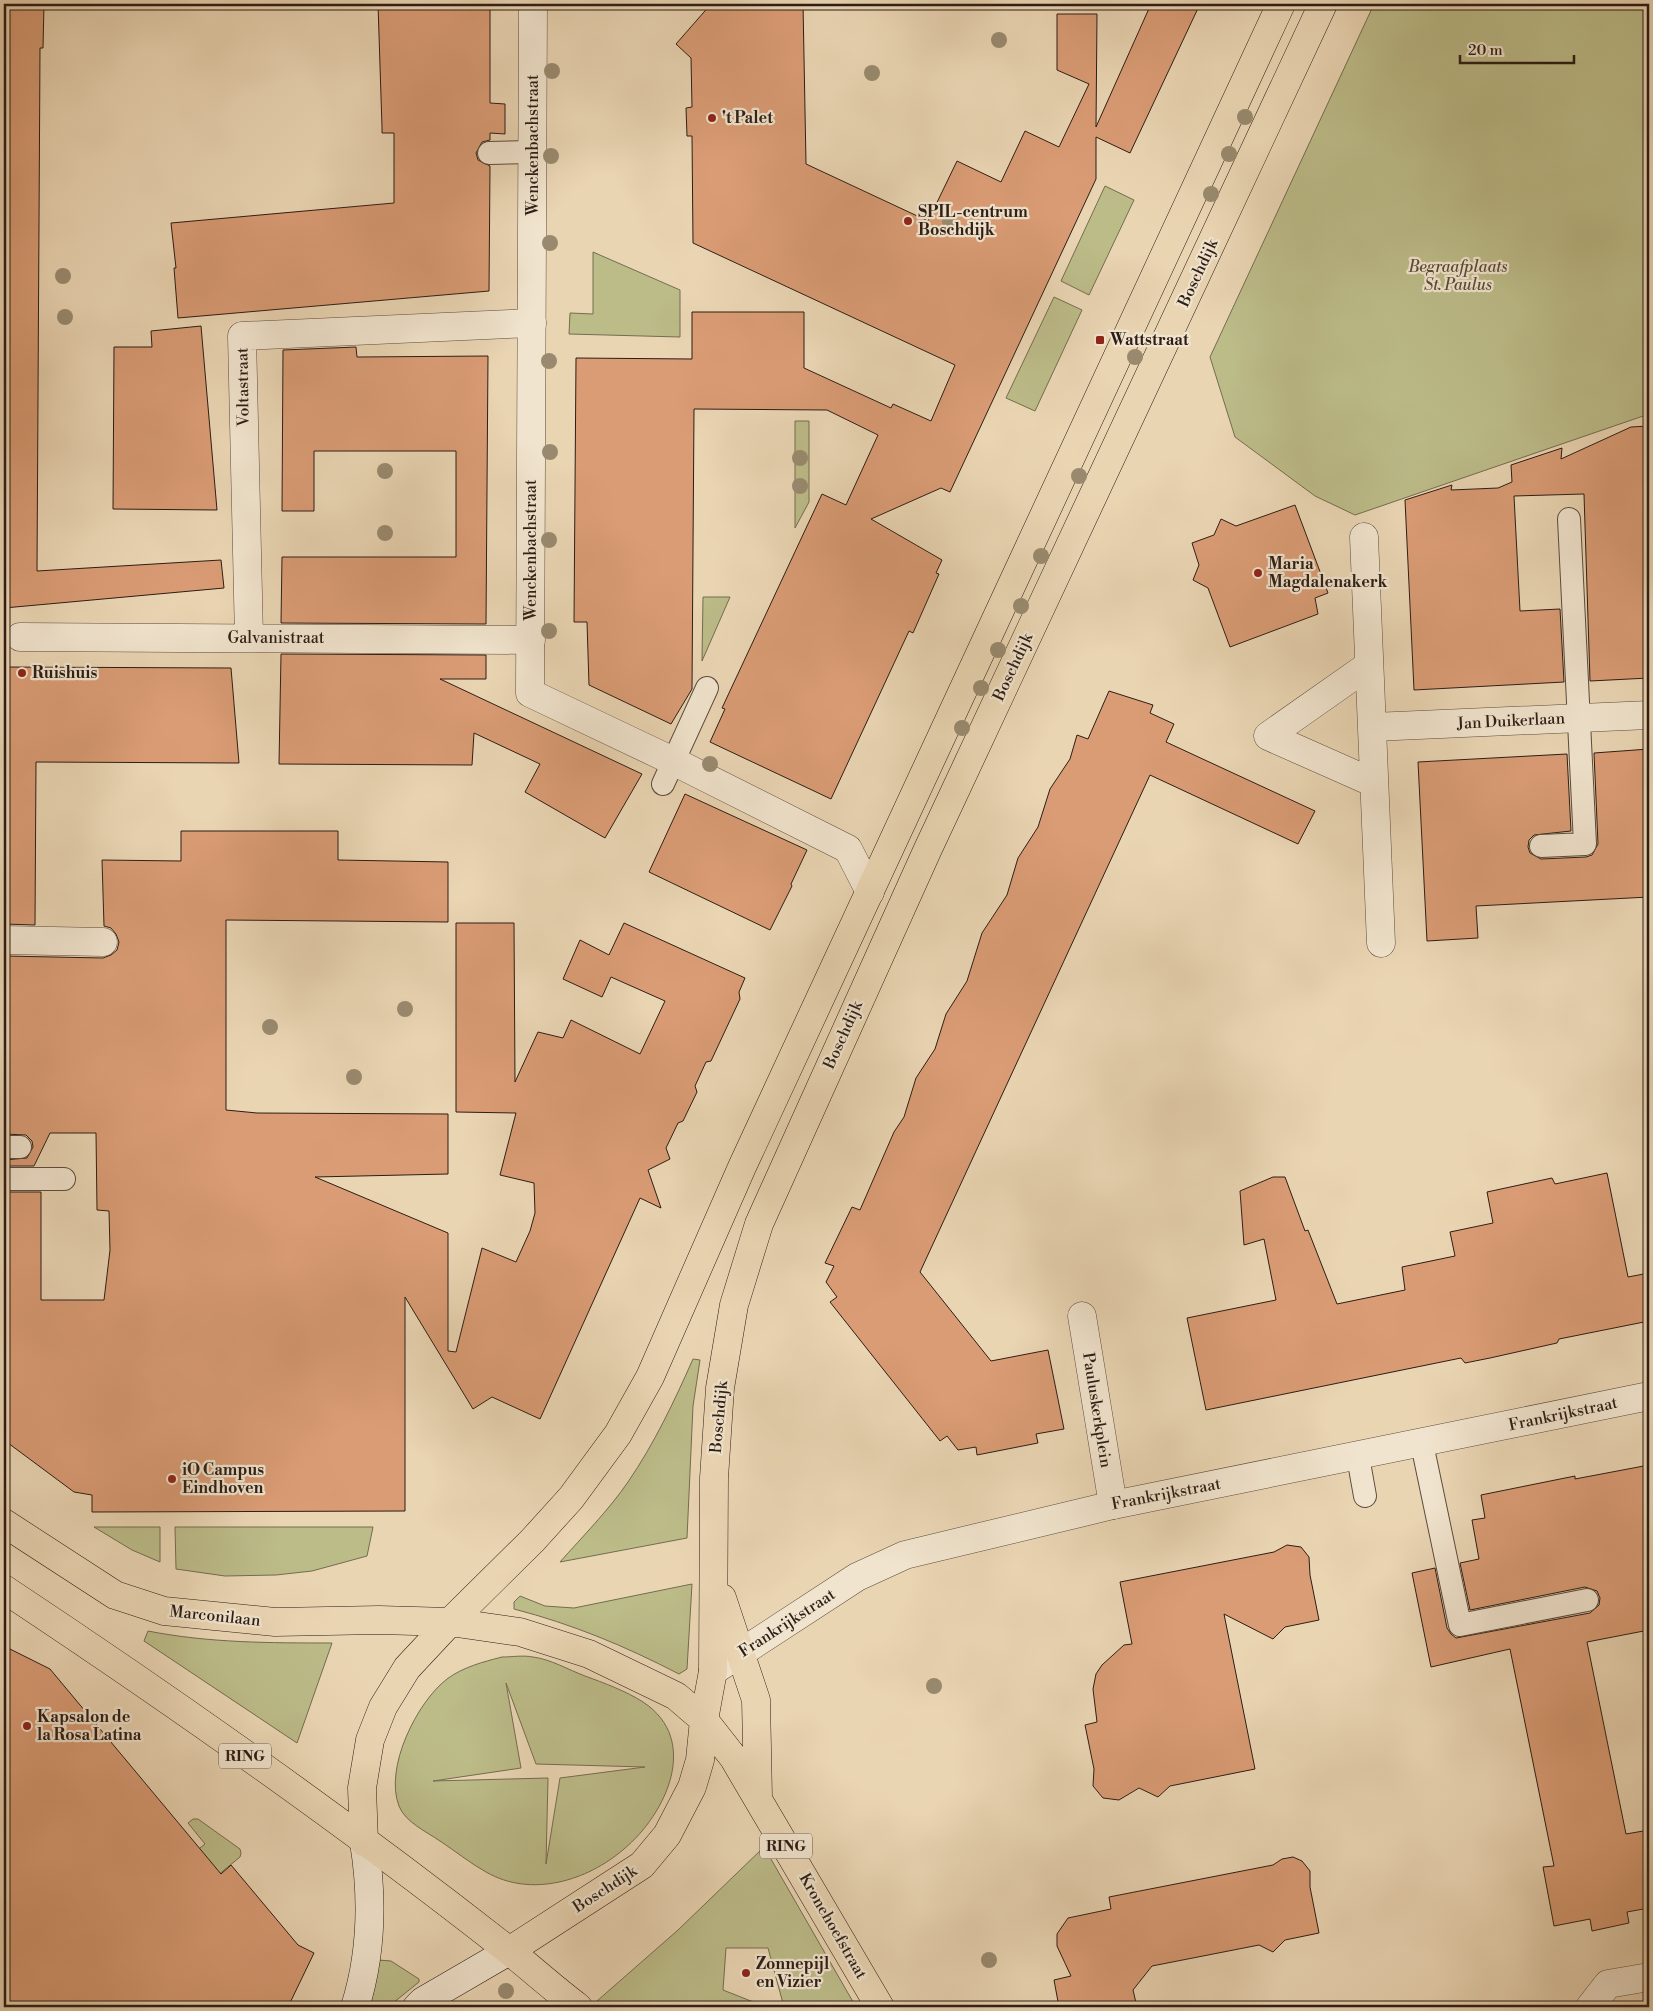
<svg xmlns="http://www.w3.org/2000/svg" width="1653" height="2011" font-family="'Libre Bodoni',serif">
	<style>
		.green { fill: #bcbc89; stroke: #746c50; fill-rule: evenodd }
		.building { fill: #da9c75; stroke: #2c1d16 }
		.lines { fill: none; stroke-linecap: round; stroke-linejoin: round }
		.service-casing { stroke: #5c4b3d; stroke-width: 24 }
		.pedestrian-casing { stroke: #5c4b3d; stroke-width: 29 }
		.minor-casing { stroke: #5c4b3d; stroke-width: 29 }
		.tertiary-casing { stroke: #5c4b3d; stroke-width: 29 }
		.secondary-casing { stroke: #2c1d16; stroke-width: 29 }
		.primary-casing { stroke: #2c1d16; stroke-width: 29 }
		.service { stroke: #f1e4ce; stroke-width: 22 }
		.pedestrian { stroke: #f1e4ce; stroke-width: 28 }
		.minor { stroke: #f1e4ce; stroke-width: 28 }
		.tertiary { stroke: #f1e4ce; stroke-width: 28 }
		.secondary { stroke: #f1e4ce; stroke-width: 28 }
		.primary { stroke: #ead5b3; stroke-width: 28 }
		.tree { fill: #998a6f }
		.poi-dot { fill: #8f2418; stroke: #f1e4ce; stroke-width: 2 }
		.labels { text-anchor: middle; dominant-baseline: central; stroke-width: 4.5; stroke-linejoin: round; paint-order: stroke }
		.shield { fill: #f1e4ce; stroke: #67594d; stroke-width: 1 }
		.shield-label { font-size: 15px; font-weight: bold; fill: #2c1d16 }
		.poi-label { font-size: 16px; font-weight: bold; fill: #2c1d16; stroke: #f1e4ce; text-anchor: start }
		.street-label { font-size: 16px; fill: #2c1d16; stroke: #f1e4ce }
		.park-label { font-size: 16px; font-style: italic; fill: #574d38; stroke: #f1e4ce }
	</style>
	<rect width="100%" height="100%" fill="#ead5b3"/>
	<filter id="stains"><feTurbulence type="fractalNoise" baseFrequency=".004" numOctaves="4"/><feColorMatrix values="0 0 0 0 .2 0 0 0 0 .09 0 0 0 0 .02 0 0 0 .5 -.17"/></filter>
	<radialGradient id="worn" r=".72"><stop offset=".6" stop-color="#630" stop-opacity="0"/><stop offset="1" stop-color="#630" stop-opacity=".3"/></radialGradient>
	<path class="green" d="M1374,4H1649V414L1355,515L1315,496L1235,437L1210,357Z
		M1105,186L1134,200L1089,295L1061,281Z
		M593,252L680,290V337L569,334L570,313L593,314Z
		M1054,297L1082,310L1035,411L1006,398Z
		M795,421H809V502L795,528Z
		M703,597H730L702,661Z
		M693,1359L700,1360L693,1406L687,1538L560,1562C583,1536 608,1511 628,1482C654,1444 674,1402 693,1359Z
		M94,1527H160V1562L132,1550Z
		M175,1527H373L367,1556L312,1571L276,1575L225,1576L176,1569Z
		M692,1584L687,1669L679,1674C625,1646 572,1624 514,1609V1602L520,1596L545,1606L574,1608Z
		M148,1631C209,1643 271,1643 332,1643L297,1743L144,1641Z
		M502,1657C512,1657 523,1655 533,1657C550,1659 569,1670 585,1676C604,1683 626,1691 643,1702C701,1740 666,1814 624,1849C587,1881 531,1898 486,1872C470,1863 455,1851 440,1841C427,1832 405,1822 399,1806C384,1768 417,1702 447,1679C463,1667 483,1662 502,1657ZM506,1683L536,1764L645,1767L560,1778L546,1864L548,1778L433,1781L521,1768Z
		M193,1819H198L240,1849L241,1853L240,1857L212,1880L191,1855L205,1844L188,1823Z
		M764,1847L856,2007H784L768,1948H726L723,1990L766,2007H606L597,2001L678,1930Z
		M378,1960L391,1961L419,1979V1982L388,2007H366L376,1979Z"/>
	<path class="building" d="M4,4H44L43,48H40L37,571L221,560L224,588L4,608Z
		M378,4H490V103L505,104V134L490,133V140L482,142L476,153L478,160L490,166L489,291L178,318L174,268H176L171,223L394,203V133H382V127Z
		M711,4H803L806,164L928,221L957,161L1001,182L1025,131L1059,147L1089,84L1057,70V14H1097L1096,127L1151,4H1200L1130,153L1096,137V179L950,492L941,488L871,519L942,560L936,573L939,574L913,633L909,631L831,799L710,742L725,709L722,708L822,494L846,505L878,435L827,410L694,409L692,689L671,724L589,685L587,622H574L576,358L692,359V312H804V368L891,408L893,404L931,421L955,365L693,243L692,136H687L686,108L692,107L691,58L676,44Z
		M201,326L217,510L113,509L114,347H152L151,331Z
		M356,347L357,357L488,356L486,624L281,623L282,557H456V451H314V511H282L283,350Z
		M1649,426V678L1590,681L1584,494L1514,496L1520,611L1560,609L1564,682L1414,690L1405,500L1452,485L1451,490L1498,488L1512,482L1511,465L1562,448L1561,459L1631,427Z
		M1295,505L1328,593L1315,598L1318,614L1230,647L1208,588L1193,580L1199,565L1192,543L1214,535L1221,519L1236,526Z
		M281,654L486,655V679H440L642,774L605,838L525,792L540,764L474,733L472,765L279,764Z
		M4,667L231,668L239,763L36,762L35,925L4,924Z
		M1109,691L1153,705L1150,713L1174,724L1166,742L1315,811L1298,844L1150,775L920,1272L991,1361L1048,1350L1064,1429L1036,1434L1038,1443L977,1455L976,1447L958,1450L947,1436L940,1441L830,1302L837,1297L826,1282L834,1266L825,1263L852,1207L860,1210L894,1132L904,1117L916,1078L935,1049L946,1014L967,981L982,933L1007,895L1018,858L1038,827L1050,789L1070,759L1077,735L1088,739Z
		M1649,749V897L1476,906L1478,938L1427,941L1418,762L1567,754L1571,831L1534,835L1529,840L1528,847L1530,853L1541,859L1586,857L1592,855L1598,844L1594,753Z
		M685,794L807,850L791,884L792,886L770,930L649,872Z
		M181,831H338V860L448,862V922L226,920V1110L257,1113L448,1114V1174L315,1177L448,1233V1351L456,1352L482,1248L516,1262L530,1231L535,1213L534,1183L500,1175L516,1113L456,1112V923H514L515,1082L538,1032L563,1038L571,1020L640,1054L665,1001L611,977L602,997L563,979L580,940L609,955L624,923L745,978L739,992L740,999L725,1031L711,1061L706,1062L695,1086L697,1092L683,1121L678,1123L666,1148L670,1159L648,1170L661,1208L640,1198L540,1419L492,1397L473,1409L405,1297V1511L92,1512V1495L74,1492L4,1440V1192H41V1300H104L110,1250L109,1211L97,1210L96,1133H50L34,1166H4V1160L27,1158L33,1147L32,1141L26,1135L4,1134V956L103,958L111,955L117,950L119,942L116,934L111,928L104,926L102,860L181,861Z
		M1607,1173L1628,1277L1649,1273V1321L1559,1339L1557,1343L1490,1358L1465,1363L1461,1358L1206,1410L1187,1318L1276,1300L1264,1239L1244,1245L1240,1191L1273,1177H1285L1305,1231L1308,1230L1337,1304L1405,1290L1402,1267L1455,1256L1450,1232L1493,1223L1487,1192L1552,1178L1555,1184Z
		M1649,1465V1630L1587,1642L1626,1834L1649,1830V1908L1627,1912L1629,1923L1592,1931L1590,1919L1554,1926L1543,1867L1554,1866L1510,1649L1431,1667L1412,1573L1435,1568L1447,1628L1451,1634L1456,1638L1590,1613L1599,1605L1600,1598L1597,1591L1585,1587L1470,1610L1460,1563L1479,1559L1472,1520L1485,1518L1481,1495L1575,1476V1479Z
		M1287,1545L1301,1547L1309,1557L1310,1575L1319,1620L1285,1627L1273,1639L1224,1614L1255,1769L1170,1786L1158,1797L1139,1788L1119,1800L1103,1798L1093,1786L1094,1769L1085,1725L1097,1722L1093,1689L1096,1674L1102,1665L1124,1645L1132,1644L1120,1582L1274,1552Z
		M4,1646L50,1669L221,1874L231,1865L298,1945L314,1953L288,2007H4Z
		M1293,1857L1302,1861L1310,1871V1887L1319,1933L1285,1940L1273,1952L1259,1945L1152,1966L1133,1990L1137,2007H1059L1054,1980L1071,1976L1057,1946V1934L1068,1918L1111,1909L1109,1897L1273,1865L1282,1859Z"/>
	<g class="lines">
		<g class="service-casing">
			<path id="service" d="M489,153L533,152
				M663,784L707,688
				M1541,846L1585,844L1569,519
				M4,1147H20
				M4,1179H64
				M1422,1444L1460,1625L1587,1600
				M1358,1457L1365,1496"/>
		</g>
		<g class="pedestrian-casing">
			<path id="pedestrian" d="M20,637L531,640
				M249,638L242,336L532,323"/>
		</g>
		<g class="minor-casing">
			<path id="minor" d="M533,4L530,693L673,761L848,849L870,892
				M1364,537L1381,943
				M1369,665L1268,736L1374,783
				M1373,727L1649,715
				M4,940L103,942
				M1082,1316L1113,1505
				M1590,2007L1608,1984L1649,1977"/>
		</g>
		<g class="tertiary-casing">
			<path id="tertiary" d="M713,1671L857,1577L905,1555L1113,1505L1649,1396"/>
		</g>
		<g class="secondary-casing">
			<path id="secondary" d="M355,2007C372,1953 373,1898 364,1842
				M417,2007L423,2001L509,1951"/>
		</g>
		<g class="primary-casing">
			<path id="primary" d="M4,1523L115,1595L164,1611L275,1622L379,1620L450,1622L520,1632L589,1654L676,1696L704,1720L733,1757L880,2007
				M4,1589C176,1703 345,1822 508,1950C531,1968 554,1989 578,2007
				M722,1598L756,1700L758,1797
				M364,1842L362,1788L370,1740L383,1707L407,1668L450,1622L532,1541L571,1498L618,1434L650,1377L742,1167L1281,4
				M509,1951L642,1865L667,1835L692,1787L700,1760L704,1720L713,1671L714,1478L720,1388L734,1305L759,1224L927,851L1323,4"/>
		</g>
		<use href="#service" class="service"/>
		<use href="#pedestrian" class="pedestrian"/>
		<use href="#minor" class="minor"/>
		<use href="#tertiary" class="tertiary"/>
		<use href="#secondary" class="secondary"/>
		<use href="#primary" class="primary"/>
	</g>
	<g class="tree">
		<circle cx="999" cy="40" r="8"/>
		<circle cx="552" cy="71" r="8"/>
		<circle cx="872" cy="73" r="8"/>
		<circle cx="1245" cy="117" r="8"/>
		<circle cx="1229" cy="154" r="8"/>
		<circle cx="551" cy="156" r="8"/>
		<circle cx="1211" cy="194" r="8"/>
		<circle cx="950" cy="222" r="8"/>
		<circle cx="550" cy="243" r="8"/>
		<circle cx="63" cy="276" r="8"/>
		<circle cx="65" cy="317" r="8"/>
		<circle cx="1135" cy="357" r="8"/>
		<circle cx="549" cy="361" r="8"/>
		<circle cx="550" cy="452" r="8"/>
		<circle cx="800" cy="458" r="8"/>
		<circle cx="385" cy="471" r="8"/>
		<circle cx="1079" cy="476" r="8"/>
		<circle cx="800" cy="486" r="8"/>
		<circle cx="385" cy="533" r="8"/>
		<circle cx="549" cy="540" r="8"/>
		<circle cx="1041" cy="556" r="8"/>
		<circle cx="1021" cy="606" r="8"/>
		<circle cx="549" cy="631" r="8"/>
		<circle cx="998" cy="650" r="8"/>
		<circle cx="981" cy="688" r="8"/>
		<circle cx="962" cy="728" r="8"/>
		<circle cx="710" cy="764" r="8"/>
		<circle cx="405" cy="1009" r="8"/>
		<circle cx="270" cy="1027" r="8"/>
		<circle cx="354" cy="1077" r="8"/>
		<circle cx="934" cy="1686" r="8"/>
		<circle cx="989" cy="1960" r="8"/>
		<circle cx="506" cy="1991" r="8"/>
	</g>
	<g class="poi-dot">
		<circle cx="712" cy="118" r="5"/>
		<circle cx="908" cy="221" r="5"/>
		<rect x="1095" y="335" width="10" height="10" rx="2.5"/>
		<circle cx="1258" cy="573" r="5"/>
		<circle cx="22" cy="673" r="5"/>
		<circle cx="172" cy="1479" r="5"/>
		<circle cx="27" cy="1726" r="5"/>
		<circle cx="746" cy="1973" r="5"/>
	</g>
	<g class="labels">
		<g class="shield">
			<rect x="219" y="1743.5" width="52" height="25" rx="4"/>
			<rect x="760" y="1833.5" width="52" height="25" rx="4"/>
		</g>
		<g class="shield-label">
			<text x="245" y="1756">RING</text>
			<text x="786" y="1846">RING</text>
		</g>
		<g class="poi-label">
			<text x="722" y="118">'t Palet</text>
			<text x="918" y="212">SPIL-centrum<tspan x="918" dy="18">Boschdijk</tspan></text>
			<text x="1110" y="340">Wattstraat</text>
			<text x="1268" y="564">Maria<tspan x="1268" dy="18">Magdalenakerk</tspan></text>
			<text x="32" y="673">Ruishuis</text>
			<text x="182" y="1470">iO Campus<tspan x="182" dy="18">Eindhoven</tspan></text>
			<text x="37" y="1717">Kapsalon de<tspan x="37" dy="18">la Rosa Latina</tspan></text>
			<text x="756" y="1964">Zonnepijl<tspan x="756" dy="18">en Vizier</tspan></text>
		</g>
		<g class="street-label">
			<text transform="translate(533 145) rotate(-90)">Wenckenbachstraat</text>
			<text transform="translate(1198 273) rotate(-65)">Boschdijk</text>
			<text transform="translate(243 387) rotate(-91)">Voltastraat</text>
			<text transform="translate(531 550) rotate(-90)">Wenckenbachstraat</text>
			<text x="276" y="638">Galvanistraat</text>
			<text transform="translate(1013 667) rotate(-65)">Boschdijk</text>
			<text transform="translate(1511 721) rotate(-3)">Jan Duikerlaan</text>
			<text transform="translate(843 1035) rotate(-66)">Boschdijk</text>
			<text transform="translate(1097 1410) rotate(81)">Pauluskerkplein</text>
			<text transform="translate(1563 1414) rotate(-12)">Frankrijkstraat</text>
			<text transform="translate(719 1417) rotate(-85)">Boschdijk</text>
			<text transform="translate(1166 1494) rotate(-11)">Frankrijkstraat</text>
			<text transform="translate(215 1616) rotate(6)">Marconilaan</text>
			<text transform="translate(787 1623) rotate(-33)">Frankrijkstraat</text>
			<text transform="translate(605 1889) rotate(-33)">Boschdijk</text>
			<text transform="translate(833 1926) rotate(60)">Kronehoefstraat</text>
		</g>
		<g class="park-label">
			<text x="1458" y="267">Begraafplaats<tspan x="1458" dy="18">St. Paulus</tspan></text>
		</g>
	</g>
	<rect width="1653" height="2011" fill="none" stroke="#ead5b3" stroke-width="20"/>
	<rect x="5" y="5" width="1643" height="2001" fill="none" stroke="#2c1d16" stroke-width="2.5"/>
	<rect x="10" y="10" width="1633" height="1991" fill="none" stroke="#2c1d16"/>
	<path d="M1460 55v8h114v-8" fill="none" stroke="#2c1d16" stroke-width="2.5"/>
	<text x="1468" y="55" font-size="15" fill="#2c1d16" stroke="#f1e4ce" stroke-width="4" paint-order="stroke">20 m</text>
	<rect width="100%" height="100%" filter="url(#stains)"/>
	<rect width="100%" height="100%" fill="url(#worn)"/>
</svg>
